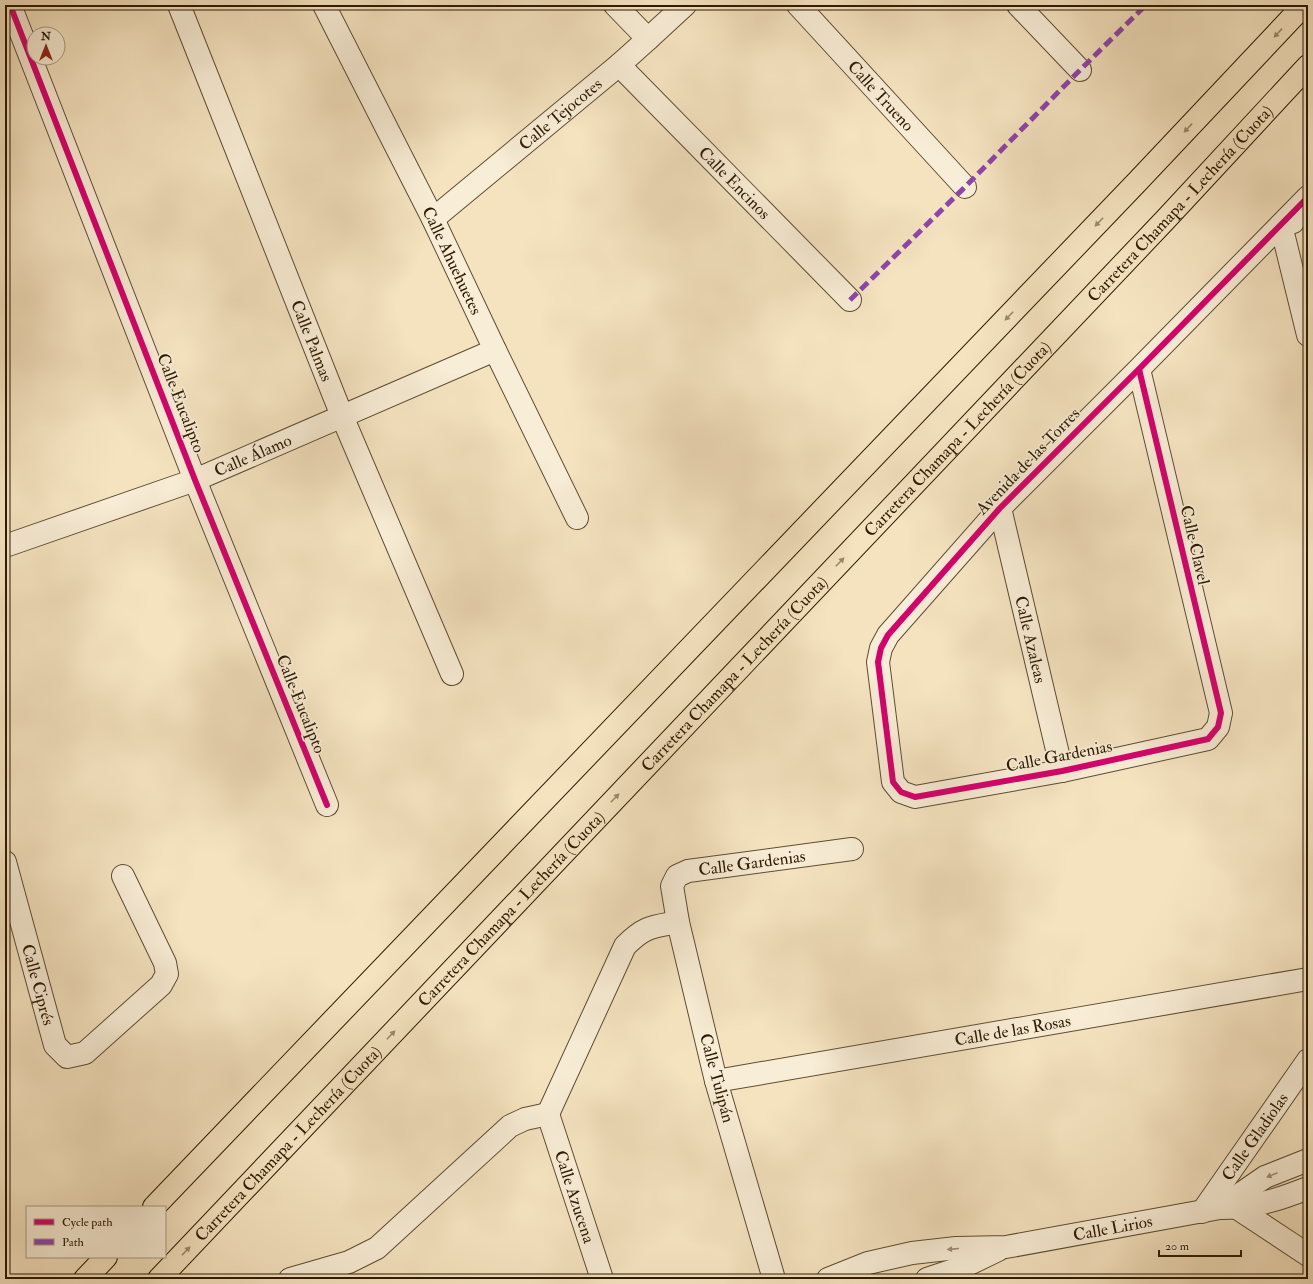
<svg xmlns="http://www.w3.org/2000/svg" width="1313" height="1284" font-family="'IM FELL Double Pica',serif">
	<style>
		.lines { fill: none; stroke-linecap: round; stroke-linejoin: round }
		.minor-casing { stroke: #5f4c32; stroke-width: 24 }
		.highway-casing { stroke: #2d1a03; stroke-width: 24 }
		.minor { stroke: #f8edd6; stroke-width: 22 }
		.highway { stroke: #f5e3c0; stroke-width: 22 }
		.quiet { stroke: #8e44ad; stroke-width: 5; stroke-dasharray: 10 5; stroke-linecap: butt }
		.cycleway-casing { stroke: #f8edd6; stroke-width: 8 }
		.cycleway { stroke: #d6006c; stroke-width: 6 }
		.oneway { fill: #9b896b }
		.oneway2 { fill: #9d8e77 }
		.labels { text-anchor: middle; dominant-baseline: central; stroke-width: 3.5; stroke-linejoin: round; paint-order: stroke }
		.street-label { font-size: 17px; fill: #2d1a03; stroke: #f8edd6 }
	</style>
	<rect width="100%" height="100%" fill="#f5e3c0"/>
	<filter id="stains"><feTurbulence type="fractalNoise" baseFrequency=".005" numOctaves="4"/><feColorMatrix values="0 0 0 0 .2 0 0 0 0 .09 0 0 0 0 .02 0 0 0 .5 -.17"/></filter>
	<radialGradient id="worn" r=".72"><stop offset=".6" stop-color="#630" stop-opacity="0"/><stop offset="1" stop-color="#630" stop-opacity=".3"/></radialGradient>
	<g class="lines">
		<g class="minor-casing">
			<g id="minor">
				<path id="s1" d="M179,5L342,416L452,674"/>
				<path id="s2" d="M324,5L433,219L495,350L577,518"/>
				<path d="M615,5L648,39"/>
				<path id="s3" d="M798,5L965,187"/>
				<path d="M1018,5L1080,70"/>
				<path d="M12,10L195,480L327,805"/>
				<path id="s4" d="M619,65L850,300"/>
				<path id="s5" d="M433,219L619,65L648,39L685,5"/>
				<path d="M1293,222L1281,225L1308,335"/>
				<path d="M1139,369L1221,713L1218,727L1208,739L1062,771L915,797L901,792L893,782L878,662L881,648L888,635L1000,508L1139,369L1308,197"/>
				<path id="s6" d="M1000,508L1062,771"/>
				<path id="s7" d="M5,546L195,480L495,350"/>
				<path id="s8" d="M5,862L55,1045L67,1057L85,1053L161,985L167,974L165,963L123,876"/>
				<path id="s9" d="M716,1081L1308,979"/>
				<path d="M548,1114L625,946C645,926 652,927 678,922"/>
				<path id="s10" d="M548,1114L602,1279"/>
				<path d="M1234,1201L1237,1208L1308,1255"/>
				<path d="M1220,1208L1265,1177L1308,1160"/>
				<path id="s11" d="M1202,1212L1308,1060"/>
				<path d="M290,1279L349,1262L377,1248L510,1126L525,1119L548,1114"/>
				<path id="s12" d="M774,1279L716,1081L678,922L672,886L677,876L688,871L852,849"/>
				<path id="s13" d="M828,1279L868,1263L912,1253L956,1248L1006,1247L1220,1208C1252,1208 1278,1200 1308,1188"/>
				<path d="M927,1279L963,1267L998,1250"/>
			</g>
		</g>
		<g class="highway-casing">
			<g id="highway">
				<path d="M154,1207L1138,181L1304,5"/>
				<path d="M85,1279L106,1257"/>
				<path id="s14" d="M159,1279L1166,219L1308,66"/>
			</g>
		</g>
		<use href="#minor" class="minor"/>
		<use href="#highway" class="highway"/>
		<path class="quiet" d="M850,300L965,187L1080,70L1146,5"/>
		<g class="cycleway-casing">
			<path id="cycleway" d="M12,10L195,480L327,805
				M1139,369L1221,713L1218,727L1208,739L1062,771L915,797L901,792L893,782L878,662L881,648L888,635L1000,508L1139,369L1308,197"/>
		</g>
		<use href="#cycleway" class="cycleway"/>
	</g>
	<defs><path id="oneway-solid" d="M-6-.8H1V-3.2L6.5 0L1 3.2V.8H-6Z"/></defs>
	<g class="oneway">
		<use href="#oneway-solid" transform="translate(1278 33) rotate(133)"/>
		<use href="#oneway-solid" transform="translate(1188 128) rotate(133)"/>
		<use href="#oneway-solid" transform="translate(1099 222) rotate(134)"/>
		<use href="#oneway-solid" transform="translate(1009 316) rotate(134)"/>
		<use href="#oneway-solid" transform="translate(840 562) rotate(-46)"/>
		<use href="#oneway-solid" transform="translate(615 798) rotate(-46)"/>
		<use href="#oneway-solid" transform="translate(391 1035) rotate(-46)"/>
		<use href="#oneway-solid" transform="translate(186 1251) rotate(-46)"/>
	</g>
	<g class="oneway2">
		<use href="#oneway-solid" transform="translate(1272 1175) rotate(158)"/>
		<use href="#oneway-solid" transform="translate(953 1249) rotate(175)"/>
	</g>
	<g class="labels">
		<g class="street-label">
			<text stroke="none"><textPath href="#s3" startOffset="123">Calle Trueno</textPath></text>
			<text stroke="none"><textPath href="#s5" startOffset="165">Calle Tejocotes</textPath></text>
			<text stroke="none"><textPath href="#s4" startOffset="165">Calle Encinos</textPath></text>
			<text stroke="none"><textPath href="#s14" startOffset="1483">Carretera Chamapa - Lechería (Cuota)</textPath></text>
			<text stroke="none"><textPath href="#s2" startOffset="286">Calle Ahuehuetes</textPath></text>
			<text stroke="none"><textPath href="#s1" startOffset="361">Calle Palmas</textPath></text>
			<text transform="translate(181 403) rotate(69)">Calle Eucalipto</text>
			<text stroke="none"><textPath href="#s14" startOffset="1159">Carretera Chamapa - Lechería (Cuota)</textPath></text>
			<text stroke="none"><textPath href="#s7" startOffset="264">Calle Álamo</textPath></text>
			<text transform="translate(1028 461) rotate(-46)">Avenida de las Torres</text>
			<text transform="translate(1195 545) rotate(77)">Calle Clavel</text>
			<text stroke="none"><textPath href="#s6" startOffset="135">Calle Azaleas</textPath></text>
			<text stroke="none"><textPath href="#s14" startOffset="835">Carretera Chamapa - Lechería (Cuota)</textPath></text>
			<text transform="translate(301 704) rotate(68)">Calle Eucalipto</text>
			<text transform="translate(1059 756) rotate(-11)">Calle Gardenias</text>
			<text stroke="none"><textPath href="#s12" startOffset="494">Calle Gardenias</textPath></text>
			<text stroke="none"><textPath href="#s14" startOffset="511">Carretera Chamapa - Lechería (Cuota)</textPath></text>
			<text stroke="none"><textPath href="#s8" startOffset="127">Calle Ciprés</textPath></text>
			<text stroke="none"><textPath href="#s9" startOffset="301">Calle de las Rosas</textPath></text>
			<text transform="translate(717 1078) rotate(75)">Calle Tulipán</text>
			<text stroke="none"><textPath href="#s11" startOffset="92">Calle Gladiolas</textPath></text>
			<text stroke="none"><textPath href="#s14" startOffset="187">Carretera Chamapa - Lechería (Cuota)</textPath></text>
			<text stroke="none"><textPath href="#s10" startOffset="87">Calle Azucena</textPath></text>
			<text stroke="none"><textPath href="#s13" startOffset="291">Calle Lirios</textPath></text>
		</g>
	</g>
	<rect width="1313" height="1284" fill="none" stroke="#f5e3c0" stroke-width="20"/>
	<rect x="6" y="6" width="1301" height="1272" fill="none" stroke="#2d1a03" stroke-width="2"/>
	<rect x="10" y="10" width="1293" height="1264" fill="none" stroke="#2d1a03"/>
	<rect x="26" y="1206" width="140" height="52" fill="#f8edd6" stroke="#a79982"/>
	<rect x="34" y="1219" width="20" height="6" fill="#d6006c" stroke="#a79982"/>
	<text x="62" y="1226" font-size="12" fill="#2d1a03">Cycle path</text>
	<rect x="34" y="1239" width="20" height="6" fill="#8e44ad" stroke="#a79982"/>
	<text x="62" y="1246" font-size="12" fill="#2d1a03">Path</text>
	<g transform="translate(46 46)"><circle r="19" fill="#f8edd6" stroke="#a79982"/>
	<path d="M0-3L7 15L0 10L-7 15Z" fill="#8f2418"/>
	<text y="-6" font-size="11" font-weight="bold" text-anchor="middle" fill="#2d1a03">N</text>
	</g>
	<path d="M1159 1250v6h82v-6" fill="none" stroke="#2d1a03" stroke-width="2"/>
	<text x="1165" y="1250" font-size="12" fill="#2d1a03" stroke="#f8edd6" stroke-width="3" paint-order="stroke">20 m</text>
	<rect width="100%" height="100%" filter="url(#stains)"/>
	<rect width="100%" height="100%" fill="url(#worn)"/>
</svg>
